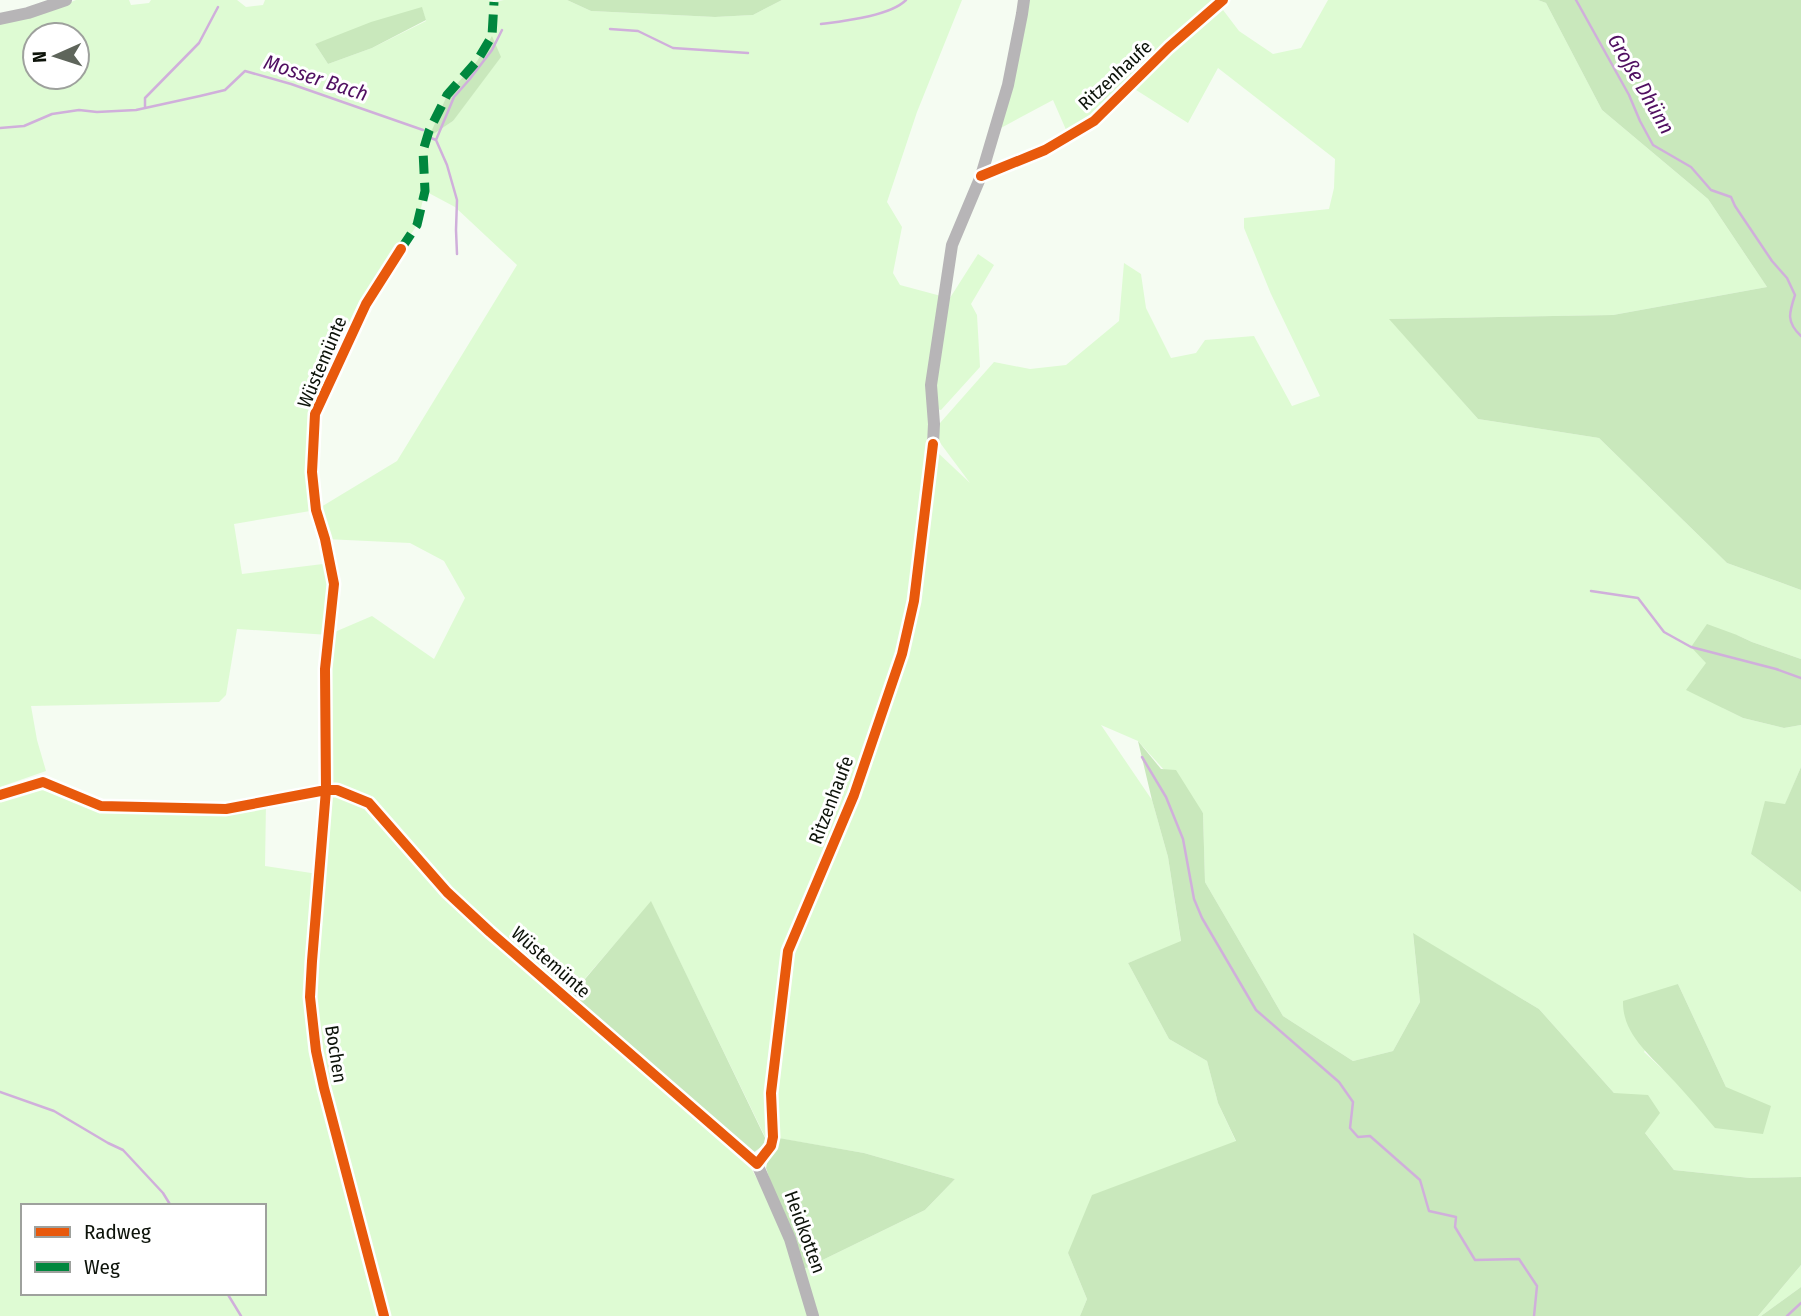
<svg xmlns="http://www.w3.org/2000/svg" width="1801" height="1316" font-family="'Fira Sans Condensed',sans-serif">
	<style>
		.green { fill: #defbd3; fill-rule: evenodd }
		.forest { fill: #c9e8bc }
		.lines { fill: none; stroke-linecap: round; stroke-linejoin: round }
		.stream { stroke: #d0afdb; stroke-width: 2.5 }
		.minor { stroke: #b7b5b7; stroke-width: 12 }
		.quiet { stroke: #00873e; stroke-width: 9; stroke-dasharray: 18 9; stroke-linecap: butt }
		.cycleway-casing { stroke: #fff; stroke-width: 15 }
		.cycleway { stroke: #e8590c; stroke-width: 10 }
		.labels { text-anchor: middle; dominant-baseline: central; stroke-width: 6; stroke-linejoin: round; paint-order: stroke }
		.street-label { font-size: 19px; fill: #0d130a; stroke: #fff }
		.water-label { font-size: 21px; font-style: italic; fill: #500f61; stroke: #fff }
	</style>
	<rect width="100%" height="100%" fill="#f5fcf2"/>
	<path class="green" d="M76,0H129L131,5L149,3L151,0H237L246,7L263,5L265,0H488L494,2L504,0H567L591,11L715,17L753,15L782,0H962L917,112L887,202L902,227L893,273L900,285L941,296L929,425L908,604L897,652L848,793L784,950L767,1141L651,902L569,997L490,932L369,803L326,790L329,635L237,629L226,695L219,702L31,706L37,740L46,771L0,787V23L49,11ZM422,8L426,21L372,48L328,64L315,44ZM35,35H77V77H35ZM492,37L453,121L430,136L447,95L477,61ZM425,191L455,207L517,265L397,461L316,510L315,414L401,249L417,225ZM316,510L325,539L410,543L444,561L465,598L434,659L372,616L330,634L331,563L242,574L234,524Z
		M1025,0H1217L1093,116L1067,132L1053,100L999,129Z
		M1328,0H1538L1546,3L1602,110L1708,199L1767,287L1613,315L1390,319L1478,419L1599,438L1727,563L1801,590V659L1752,642L1737,635L1706,663L1723,708L1743,718L1784,728L1801,725V767L1785,805L1751,854L1801,892V1177L1750,1178L1674,1170L1614,1093L1539,1009L1413,934L1420,1002L1393,1051L1353,1061L1283,1016L1205,882L1203,813L1138,741L1101,725L1152,800L1168,857L1181,942L1128,963L1169,1039L1207,1061L1218,1103L1238,1146L1068,1253L1087,1299L1080,1316H0V799L36,788L47,789L102,806L226,809L266,802L265,866L318,874L328,794L339,796L367,808L564,1000L751,1168L790,1239L800,1271L925,1210L955,1179L864,1153L777,1138L775,1093L792,952L907,654L936,451L970,483L938,440L940,423L994,362L1030,369L1066,365L1119,321L1124,263L1141,274L1146,308L1171,358L1196,353L1205,340L1254,336L1292,406L1320,396L1271,294L1244,228V218L1329,209L1334,188L1335,159L1218,68L1188,123L1133,88L1220,6L1239,31L1273,54L1301,48ZM1678,984L1726,1087L1673,1079L1644,1052ZM23,1206H264V1293H23Z
		M978,254L994,265L971,304L977,315L980,367L941,410L937,409L935,387L948,301Z
		M1801,1265V1287L1761,1316H1758Z"/>
	<path class="forest" d="M567,0H782L753,15L715,17L591,11Z
		M1538,0H1801V590L1727,563L1599,438L1478,419L1389,319L1613,315L1767,287L1708,199L1602,110L1546,3Z
		M422,7L426,20L372,48L328,64L315,44L371,22Z
		M492,36L501,57L453,121L429,137L447,95L477,61Z
		M1707,624L1737,635L1752,642L1801,659V725L1784,728L1743,718L1686,690L1706,663L1691,647Z
		M1138,741L1161,769L1176,770L1203,813L1205,882L1283,1016L1353,1061L1393,1051L1420,1002L1413,933L1539,1009L1614,1093L1648,1095L1660,1113L1645,1133L1674,1170L1750,1178L1801,1177V1265L1758,1316H1080L1087,1299L1068,1253L1092,1195L1236,1141L1218,1103L1207,1061L1169,1039L1128,963L1181,941L1168,857L1152,800Z
		M1801,767V892L1751,854L1765,801L1785,804Z
		M651,901L767,1142L752,1154L569,998Z
		M1678,984L1726,1087L1771,1106L1763,1134L1715,1128C1702,1113 1689,1097 1675,1082C1654,1058 1622,1036 1623,1001Z
		M773,1137L864,1153L955,1179L925,1210L800,1271L766,1168Z
		M1801,1287V1316H1761Z"/>
	<g class="lines">
		<path class="stream" d="M1576,0L1629,95L1640,121L1653,145L1691,167L1711,190L1731,197L1735,206L1772,261L1787,278L1795,295C1789,313 1786,322 1801,336
			M821,24C844,21 890,16 906,0
			M610,29L638,31L673,48L748,53
			M145,107V98L199,43L218,7
			M0,128L24,126L52,114L79,110L97,112L136,110L200,96L225,90L245,71L291,84L423,130
			M431,138L436,140L454,97L469,80L492,50L502,30
			M436,140L447,165L457,200L456,230L457,254
			M1591,591L1638,598L1664,632L1691,647L1776,669L1801,678
			M1142,757L1166,797L1183,839L1194,899L1202,918L1256,1010L1339,1082L1353,1102L1350,1128L1358,1137L1370,1136L1420,1180L1429,1211L1456,1217L1455,1227L1475,1260L1519,1259L1537,1286L1534,1316
			M0,1092L54,1111L108,1143L123,1150L163,1193L171,1206
			M227,1293L241,1316
			M1787,1316L1801,1303"/>
		<path class="minor" d="M0,19L28,13L66,0
			M981,176L1045,150L1094,121L1169,47L1223,0
			M0,795L43,782L101,806L226,809L326,790H337L369,803L447,892L490,932L757,1164L790,1239L813,1316
			M757,1164L771,1146L773,1137L771,1093L788,951L854,795L902,654L914,601L933,444L934,424L931,385L952,245L981,176L1008,85L1022,14L1024,0
			M384,1316L324,1088L316,1051L310,997L312,961L326,790L325,669L334,584L325,539L316,510L312,472L315,414L366,304L401,249"/>
		<path class="quiet" d="M401,249L417,225L425,191L423,151L429,131L447,95L477,61L492,36L494,2"/>
		<g class="cycleway-casing">
			<path id="cycleway" d="M981,176L1045,150L1094,121L1169,47L1223,0
				M0,795L43,782L101,806L226,809L326,790H337L369,803L447,892L490,932L757,1164L771,1146L773,1137L771,1093L788,951L854,795L902,654L914,601L933,444
				M384,1316L324,1088L316,1051L310,997L312,961L326,790L325,669L334,584L325,539L316,510L312,472L315,414L366,304L401,249"/>
		</g>
		<use href="#cycleway" class="cycleway"/>
	</g>
	<g class="labels">
		<g class="street-label">
			<text transform="translate(1115 75) rotate(-43)">Ritzenhaufe</text>
			<text transform="translate(322 362) rotate(-67)">Wüstemünte</text>
			<text transform="translate(831 800) rotate(-69)">Ritzenhaufe</text>
			<text transform="translate(551 962) rotate(41)">Wüstemünte</text>
			<text transform="translate(336 1054) rotate(81)">Bochen</text>
			<text transform="translate(805 1232) rotate(70)">Heidkotten</text>
		</g>
		<g class="water-label">
			<text transform="translate(316 78) rotate(18)">Mosser Bach</text>
			<text transform="translate(1641 84) rotate(60)">Große Dhünn</text>
		</g>
	</g>
	<rect x="21" y="1204" width="245" height="91" fill="#ffffff" stroke="#9ea19d" stroke-width="2"/>
	<rect x="35" y="1227" width="35" height="10" fill="#e8590c" stroke="#9ea19d" stroke-width="2"/>
	<text x="84" y="1239" font-size="21" fill="#0d130a">Radweg</text>
	<rect x="35" y="1262" width="35" height="10" fill="#00873e" stroke="#9ea19d" stroke-width="2"/>
	<text x="84" y="1274" font-size="21" fill="#0d130a">Weg</text>
	<g transform="translate(56 56) rotate(267)"><circle r="33" fill="#ffffff" stroke="#9ea19d" stroke-width="2"/>
	<path d="M0-5L12 26L0 18L-12 26Z" fill="#5e655b"/>
	<text y="-10" font-size="19" font-weight="bold" text-anchor="middle" fill="#0d130a">N</text>
	</g>
</svg>
